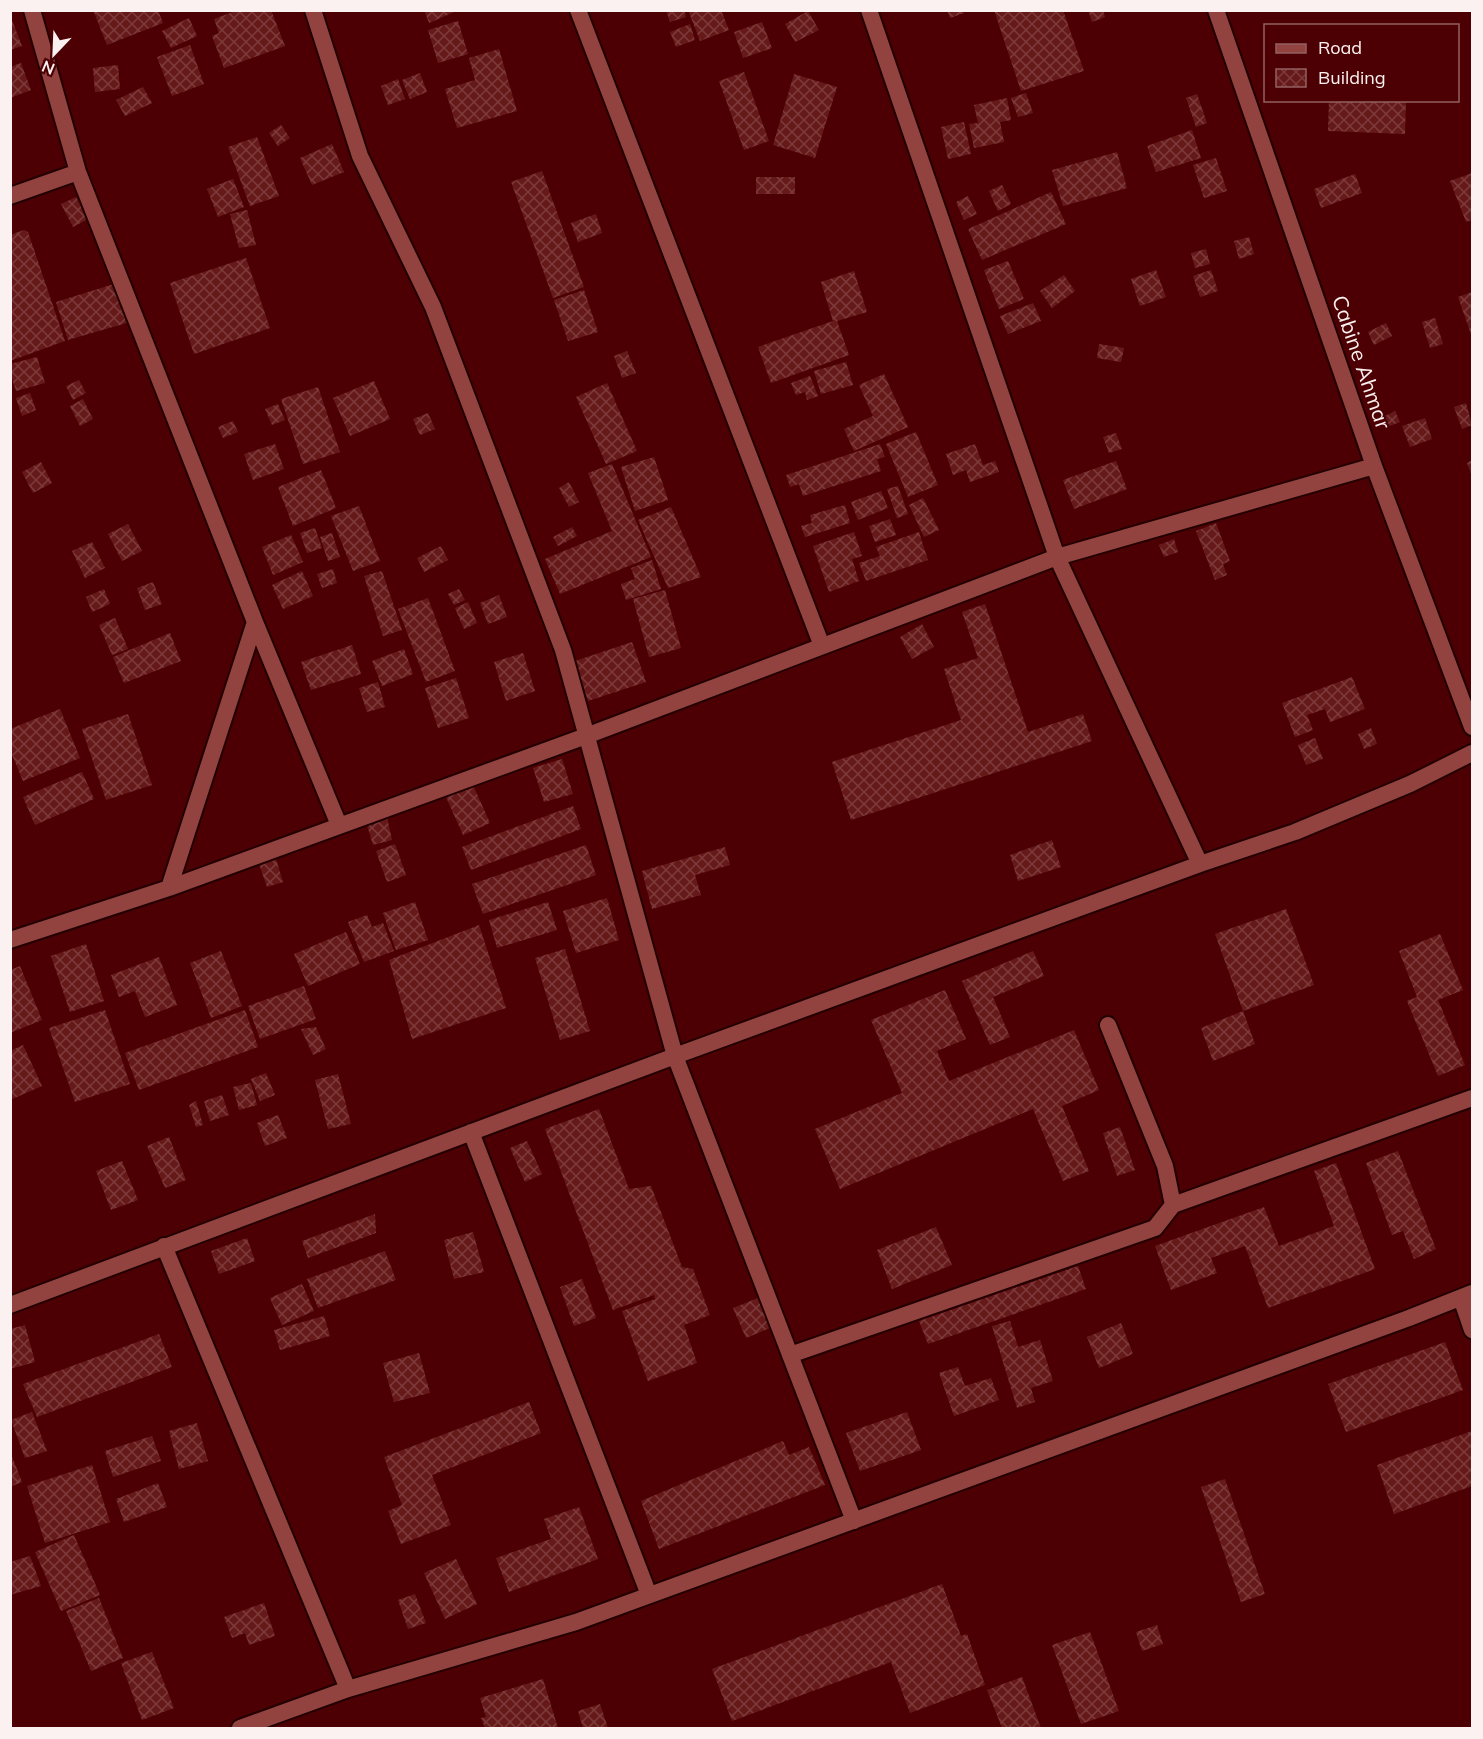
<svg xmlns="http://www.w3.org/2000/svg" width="1483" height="1739" font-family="Mulish,sans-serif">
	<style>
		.building { fill: url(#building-cross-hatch) }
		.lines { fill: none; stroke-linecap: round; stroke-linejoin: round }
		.minor-casing { stroke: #230001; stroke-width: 20 }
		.minor { stroke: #93433f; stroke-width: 16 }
		.labels { text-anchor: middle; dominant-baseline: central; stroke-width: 4.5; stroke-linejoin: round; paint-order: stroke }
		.street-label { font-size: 21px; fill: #fbf1f0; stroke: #4d0004 }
	</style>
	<defs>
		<pattern id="building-cross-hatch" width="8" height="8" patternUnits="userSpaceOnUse" patternTransform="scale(1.5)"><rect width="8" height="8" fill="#661919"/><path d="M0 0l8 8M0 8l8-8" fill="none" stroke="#7d3b3b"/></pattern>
	</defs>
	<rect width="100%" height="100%" fill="#4d0004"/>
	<path class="building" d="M93,10H158L163,23L107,45Z
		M238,10H271L285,46L224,68L212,36L219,33L214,19Z
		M424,10H459L429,23Z
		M666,10H684L686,17L670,22Z
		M688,10H721L729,30L700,41Z
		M947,10H963L964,13L950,18Z
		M994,10H1063L1084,71L1021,91Z
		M1088,10H1103L1105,17L1092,22Z
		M808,11L819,30L795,42L785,24Z
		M10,15L22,46L10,50Z
		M189,18L197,36L171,48L162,31Z
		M458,21L468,54L438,63L428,30Z
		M762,22L772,48L743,58L734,32Z
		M690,24L695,40L676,47L670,32Z
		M190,45L204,84L172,96L157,57Z
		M499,49L517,111L457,128L445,89L475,80L469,58Z
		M21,63L31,90L10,98V67Z
		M118,65L120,89L95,92L93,68Z
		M744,72L769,141L744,150L719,81Z
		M420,73L427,92L410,99L402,80Z
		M794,74L837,87L815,158L773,145Z
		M398,79L405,99L388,105L381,86Z
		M143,87L152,103L125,116L116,100Z
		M1026,93L1033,113L1018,117L1011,98Z
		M1197,94L1207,123L1196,127L1186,98Z
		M1007,98L1011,120L1000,122L1004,142L974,148L969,124L978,123L974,105Z
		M1329,100H1406L1405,134L1328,131Z
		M964,122L971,154L948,159L941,127Z
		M281,125L290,138L278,146L269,133Z
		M1192,130L1201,158L1156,172L1147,146Z
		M257,137L279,196L250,206L228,147Z
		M332,144L344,172L312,185L300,158Z
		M1117,152L1127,188L1063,206L1052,170Z
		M1216,158L1227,191L1204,198L1193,165Z
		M542,171L584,287L553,298L511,182Z
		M1472,173V220L1466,222L1450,181Z
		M1355,174L1362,193L1321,208L1314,189Z
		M756,177H795V194H756Z
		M233,179L244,207L218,217L207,189Z
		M1002,185L1011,204L998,211L989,191Z
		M1051,192L1066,224L982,260L968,229Z
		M968,196L977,214L964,220L956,202Z
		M76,197L88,219L73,227L61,204Z
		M247,210L256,245L239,248L230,214Z
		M596,214L602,233L578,242L571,223Z
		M24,230L28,232L65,341L10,361V235Z
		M1249,237L1254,254L1239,259L1234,241Z
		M1206,249L1210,264L1195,268L1191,253Z
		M246,258L270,328L194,354L170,283Z
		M1008,261L1024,299L999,309L984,270Z
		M1156,270L1166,297L1140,306L1131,279Z
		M1211,270L1218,291L1200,297L1193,276Z
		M854,271L867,312L837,321L849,355L771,383L758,347L833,321L821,282Z
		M1064,275L1075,291L1052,308L1040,291Z
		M117,283L130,322L68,340L56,302Z
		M584,290L598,332L568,341L554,300Z
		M1472,292V337L1458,297Z
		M1033,303L1041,321L1008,334L1000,316Z
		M1435,318L1443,344L1430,348L1422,322Z
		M1386,323L1392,336L1374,345L1368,332Z
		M1099,344L1124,348L1121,362L1097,358Z
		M627,351L636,373L622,378L614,356Z
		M37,357L45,383L16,391L10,373V364Z
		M846,362L853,385L821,394L814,371Z
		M884,374L908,427L854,451L844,429L873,416L859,385Z
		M810,376L818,396L807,400L805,392L796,395L791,383Z
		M79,380L86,393L73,400L66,386Z
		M374,381L390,419L350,436L333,398Z
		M607,383L637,451L606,464L576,397Z
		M318,387L340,452L303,464L281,399Z
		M30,393L36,410L22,416L16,398Z
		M83,399L93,419L80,426L70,406Z
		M1466,403L1472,425L1462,429L1454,407Z
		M278,404L285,420L272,425L265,409Z
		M1395,411L1400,422L1387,427L1383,417Z
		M428,413L435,429L420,435L413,419Z
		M1425,418L1432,439L1410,447L1402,426Z
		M233,421L238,432L223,438L218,427Z
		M916,432L938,485L908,497L886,444Z
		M1116,433L1122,449L1109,453L1103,437Z
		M275,444L284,469L253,480L244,454Z
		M880,444L885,457L877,459L881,471L803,496L799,484L790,487L786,475Z
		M975,444L983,465L995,461L999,472L970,482L966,470L953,475L946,454Z
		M654,457L668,500L635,511L621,467Z
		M1472,460V476L1467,463Z
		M1116,461L1127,489L1074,509L1063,480Z
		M41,462L52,483L33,493L22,472Z
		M612,464L651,557L560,594L545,559L612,531L588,473Z
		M321,470L336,508L293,526L278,487Z
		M569,482L579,502L569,507L559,488Z
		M898,486L908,514L897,518L887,489Z
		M881,491L888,508L858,520L851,502Z
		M923,498L939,530L924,537L909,505Z
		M845,505L850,523L805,537L801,526L812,523L810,515Z
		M359,506L380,561L353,571L331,516Z
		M671,507L701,577L668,588L638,520Z
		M890,519L896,535L875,542L869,526Z
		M1216,523L1230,561L1223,564L1227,575L1215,580L1196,531Z
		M128,524L142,551L122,561L108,534Z
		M572,527L577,536L558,546L553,537Z
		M315,528L322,548L307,553L300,533Z
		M854,532L862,556L852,559L859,581L829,592L813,546Z
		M919,532L928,560L866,581L859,563L880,556L876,547Z
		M332,533L340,557L328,561L320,537Z
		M291,535L303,562L273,575L262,547Z
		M1174,539L1178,552L1164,557L1159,545Z
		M92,542L105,568L85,578L72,551Z
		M441,546L448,560L424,572L417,558Z
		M652,560L661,589L626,600L621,584L635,579L631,568Z
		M333,569L337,583L322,588L317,574Z
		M302,571L313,596L283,609L272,585Z
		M382,571L402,630L383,636L364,576Z
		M153,582L162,604L145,610L137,588Z
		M104,589L110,604L92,612L86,597Z
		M459,589L465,600L454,605L448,594Z
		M665,590L681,648L649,657L633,599Z
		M499,595L507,617L488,624L480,603Z
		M428,598L455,671L426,682L398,609Z
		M468,602L477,623L464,629L455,608Z
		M985,604L1028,732L1083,714L1092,741L851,820L832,762L961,720L944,669L978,658L962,612Z
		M115,618L128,649L112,655L99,625Z
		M922,624L934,647L912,659L900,637Z
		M170,633L181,661L124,683L113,657Z
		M632,642L646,682L588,701L575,661Z
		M352,645L361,674L311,690L301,662Z
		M404,649L413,674L382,686L372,661Z
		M523,653L535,691L506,701L494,662Z
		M1352,677L1365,709L1330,722L1325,709L1307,715L1313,730L1295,737L1282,703Z
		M456,678L469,718L438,728L425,688Z
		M378,682L385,707L367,712L359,688Z
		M60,709L80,758L23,781L10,750V729Z
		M128,714L152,785L106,800L82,729Z
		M1371,728L1377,744L1364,749L1358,734Z
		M1315,738L1323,759L1306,765L1298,745Z
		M562,759L573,794L544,802L533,768Z
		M82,772L94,799L35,825L23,797Z
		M473,785L490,823L463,835L446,797Z
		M573,806L581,829L471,870L462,847Z
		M387,817L392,840L373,845L366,822Z
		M1052,840L1061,867L1018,881L1010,855Z
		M395,844L406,875L387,882L376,851Z
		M586,845L596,875L483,914L472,884Z
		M725,847L730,865L695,875L701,895L652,909L642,871Z
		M276,859L283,882L267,887L259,864Z
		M607,898L619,940L576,953L563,911Z
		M415,902L428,940L396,950L383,913Z
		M548,902L557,930L497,948L489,920Z
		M1286,909L1314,985L1243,1011L1215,934Z
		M367,915L372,927L383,923L394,951L364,962L348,922Z
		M479,925L506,1008L412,1039L389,960Z
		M346,932L360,964L308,986L294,954Z
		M1440,934L1463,990L1438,1000L1465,1065L1438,1076L1407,1001L1417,997L1399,951Z
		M86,944L104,1001L70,1012L51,956Z
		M565,949L590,1031L560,1040L535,958Z
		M221,951L242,1006L211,1018L190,963Z
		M1033,951L1044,976L993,997L1010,1037L990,1045L962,981Z
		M159,957L177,1005L145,1017L135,991L119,997L111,975Z
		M20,966L42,1020L10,1033V970Z
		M304,986L316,1019L260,1039L248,1006Z
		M945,990L966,1039L937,1051L949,1081L1074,1030L1099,1090L1062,1106L1089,1171L1063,1181L1033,1109L840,1189L815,1129L902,1093L871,1020Z
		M105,1010L130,1084L75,1102L49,1028Z
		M245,1010L258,1047L139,1090L125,1053Z
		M1243,1011L1255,1044L1213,1061L1201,1028Z
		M316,1027L326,1049L313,1055L301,1029Z
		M23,1045L42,1086L10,1100V1051Z
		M266,1073L275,1095L260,1101L251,1079Z
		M338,1074L351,1124L328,1129L315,1080Z
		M251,1083L257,1105L239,1110L233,1087Z
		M222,1095L229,1115L210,1121L204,1101Z
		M196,1101L203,1125L196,1127L189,1105Z
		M599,1109L629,1189L651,1186L682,1267L693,1269L710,1315L684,1325L697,1363L648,1381L622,1311L655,1299L654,1295L613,1310L545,1129Z
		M278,1115L287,1138L265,1146L257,1123Z
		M1120,1127L1135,1170L1117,1176L1103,1133Z
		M169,1137L186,1180L165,1188L147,1146Z
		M527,1141L542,1174L525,1182L510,1148Z
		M1398,1151L1436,1249L1414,1259L1403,1231L1392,1235L1366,1163Z
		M122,1161L138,1200L111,1210L96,1171Z
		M1336,1163L1375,1269L1268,1308L1245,1246L1211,1258L1217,1273L1171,1290L1155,1246L1264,1207L1279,1246L1334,1226L1314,1171Z
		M375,1214L376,1233L308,1258L302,1241Z
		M936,1227L952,1265L892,1289L877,1250Z
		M473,1232L484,1272L454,1279L444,1240Z
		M247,1238L255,1261L219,1274L211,1251Z
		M385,1251L396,1280L318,1308L307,1279Z
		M1078,1266L1086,1289L928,1344L919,1321Z
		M582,1279L596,1318L574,1326L560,1287Z
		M302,1284L314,1311L282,1325L270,1298Z
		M758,1298L770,1328L746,1338L733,1308Z
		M324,1316L330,1336L280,1350L274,1330Z
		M1010,1321L1018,1347L1040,1340L1053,1381L1031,1388L1035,1402L1017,1408L992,1326Z
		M1121,1323L1133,1354L1099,1368L1087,1337Z
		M25,1325L35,1362L10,1369V1329Z
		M159,1334L172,1367L37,1417L23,1384Z
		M1445,1342L1463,1390L1346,1432L1328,1384Z
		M419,1353L430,1393L394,1402L383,1363Z
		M958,1367L965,1386L991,1378L999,1400L954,1416L939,1373Z
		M529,1402L541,1433L432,1475L451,1525L401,1544L388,1511L402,1505L384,1457Z
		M32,1412L47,1451L25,1458L11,1420Z
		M907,1412L921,1450L860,1471L846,1433Z
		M197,1423L208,1461L179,1469L169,1431Z
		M1472,1431V1486L1394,1514L1377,1465Z
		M152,1436L161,1461L113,1477L105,1451Z
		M783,1441L789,1455L809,1447L825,1485L659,1549L641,1501Z
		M10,1451L22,1482L10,1487Z
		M92,1465L110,1522L45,1543L27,1486Z
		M1225,1479L1265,1594L1241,1602L1201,1487Z
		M158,1483L167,1507L124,1522L116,1499Z
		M579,1507L598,1559L509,1592L496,1558L551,1539L544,1519Z
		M74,1535L100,1595L61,1611L35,1552Z
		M30,1556L41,1586L10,1595V1562Z
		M456,1559L477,1604L445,1619L424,1573Z
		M942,1584L961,1636L967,1634L985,1685L910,1713L891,1662L732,1721L712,1669Z
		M415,1594L426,1623L408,1629L398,1600Z
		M99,1598L123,1658L91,1671L66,1611Z
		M264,1603L275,1636L249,1645L245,1633L232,1638L224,1617Z
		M1157,1625L1163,1644L1142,1651L1136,1632Z
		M1090,1632L1119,1711L1081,1724L1052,1645Z
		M152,1652L174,1708L142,1720L121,1663Z
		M1022,1677L1041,1728H1002L987,1690Z
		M543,1679L558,1728H485L481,1718L486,1717L480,1698Z
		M600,1704L608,1728H583L578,1711Z"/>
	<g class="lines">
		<g class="minor-casing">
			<path id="minor" d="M313,10L360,156L433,307L563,650L675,1056L854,1521
				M578,10L822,646
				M869,10L1057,557L1200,864
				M1216,10L1374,466L1472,727
				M78,172L255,622L169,888
				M10,196L78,172L32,10
				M255,622L339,825
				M10,940L169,888L586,736L1057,557L1374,466
				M471,1132L649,1595
				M1173,1205L1472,1098
				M164,1246L348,1689
				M1461,1298L1472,1330
				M10,1305L675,1056L1200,864L1295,832L1410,784L1472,753
				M790,1355L1155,1228L1173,1205L1165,1166L1108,1025
				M240,1728L348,1689L576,1622L1409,1318L1472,1293"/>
		</g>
		<use href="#minor" class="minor"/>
	</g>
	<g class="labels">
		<g class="street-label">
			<text transform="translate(1362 362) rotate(71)">Cabine Ahmar</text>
		</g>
	</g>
	<rect width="1483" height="1739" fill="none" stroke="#fbf1f0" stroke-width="24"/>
	<rect x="1264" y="24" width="195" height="78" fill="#4d0004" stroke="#936062" stroke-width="1.5"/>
	<rect x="1276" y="44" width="30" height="9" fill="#93433f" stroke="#936062" stroke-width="1.5"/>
	<text x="1318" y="54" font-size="18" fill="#fbf1f0">Road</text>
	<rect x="1276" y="69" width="30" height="18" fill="url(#building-cross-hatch)" stroke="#936062" stroke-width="1.5"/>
	<text x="1318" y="84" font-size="18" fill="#fbf1f0">Building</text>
	<g transform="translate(54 54) rotate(203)" stroke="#4d0004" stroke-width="4.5" paint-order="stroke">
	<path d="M0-4.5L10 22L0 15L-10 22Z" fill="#fbf1f0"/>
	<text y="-9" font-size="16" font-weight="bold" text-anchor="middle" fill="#fbf1f0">N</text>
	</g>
</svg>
